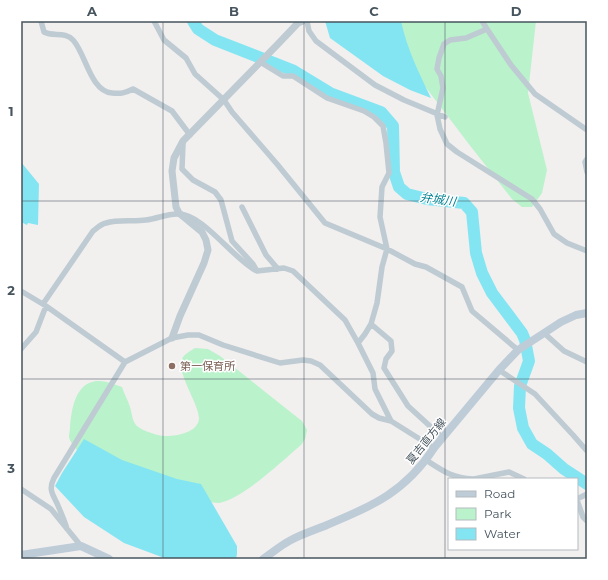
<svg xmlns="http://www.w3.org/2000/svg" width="608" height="580" font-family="Montserrat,'Noto Sans JP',sans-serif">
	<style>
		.green { fill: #baf2cb }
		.water { fill: #84e5f2 }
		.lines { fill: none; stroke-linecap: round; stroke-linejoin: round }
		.river { stroke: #84e5f2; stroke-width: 12 }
		.minor { stroke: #becbd2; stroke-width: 5.5 }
		.tertiary { stroke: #becbd2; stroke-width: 7 }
		.secondary { stroke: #beccd7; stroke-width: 8 }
		.grid { fill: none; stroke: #46545e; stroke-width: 1; stroke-opacity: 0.55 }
		.education-dot { fill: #8d6e63; stroke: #fff; stroke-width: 1.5 }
		.labels { text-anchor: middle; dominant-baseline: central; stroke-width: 3; stroke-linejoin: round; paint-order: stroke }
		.education-label { font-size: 11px; fill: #785e54; stroke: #fff; text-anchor: start }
		.street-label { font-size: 11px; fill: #46545e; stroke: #fff }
		.water-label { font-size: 12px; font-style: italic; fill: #068293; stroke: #fff }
		.neatline { fill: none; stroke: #46545e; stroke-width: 1.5 }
		.grid-label { font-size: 13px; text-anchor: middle; font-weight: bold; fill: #46545e }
	</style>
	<rect width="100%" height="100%" fill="#f2efef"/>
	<path class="green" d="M376,21H536L528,93L547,170L542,193L532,207H522L512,199L468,143L380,27Z
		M195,348L208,349L220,356L293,414L302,421L307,430L305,439L301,445C282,461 243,499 219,503C215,503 211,502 207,501L79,453C76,448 70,443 69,437C69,434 70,430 70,428C71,413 74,390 89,383C100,378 111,383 122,387C124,394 128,400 130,407C132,413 132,420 136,425C140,430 160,437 167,436C177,436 199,432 199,418C199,404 174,369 183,357C186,353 192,350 195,348Z"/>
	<path class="water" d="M325,21H401C407,49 419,73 431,98L410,90L383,76L330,38Z
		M21,162L39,184L38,225L28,223L27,225L21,222Z
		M84,439L122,460L177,479L201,484L237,546V554L236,559H167L124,543L84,517L55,486L62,473Z"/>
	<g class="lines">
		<path class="river" d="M193,21L198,29L215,40L292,70L330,93L381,112L393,126L394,172L399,187L407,194L427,199L464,203L472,212L476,253L482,273L492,293L522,333L525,340L529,361L520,386L519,408L523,428L532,444L547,454L564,469L587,484"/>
		<path class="minor" d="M41,21L44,32C53,37 65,31 73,40C86,54 90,91 112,93C121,94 125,93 133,89L172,111L190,135
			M154,21L164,40L186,58L195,74L224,100L232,112L277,164L325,223L387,249L415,264L426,267L462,287L472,311L518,350
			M307,21L309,31L316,41L375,85L404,100L445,117
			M482,21L487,29
			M260,62L283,76H293L327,98L364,111L374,117L383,126L386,143L389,173L382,187L380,217L387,249L382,267L377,303L371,324L365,334L358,343
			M587,130L535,94L511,65L487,29L466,38L450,40L444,44L439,58L437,69L441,76L443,88L437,115L440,129L447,144L457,152L532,199L540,209L554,234L567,243L587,251
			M183,144L182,169L193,180L215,192L221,200L232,241L253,264L257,271L284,268L293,271L345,320L358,343L373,373L375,389L391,421
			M587,159L585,162L587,172
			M242,207L266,255L278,269
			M21,291L46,306L125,362
			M43,304L93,231C97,228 101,224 106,223C119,219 133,222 146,220C157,219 168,213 179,214C203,214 235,261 257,271
			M371,324L391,341L392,351L386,359L384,368L408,406L443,438
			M544,333L564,351L587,362
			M21,349L36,332L46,306
			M499,370L535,394L573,435L587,451
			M426,460C443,471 452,478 473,479
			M474,479L509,472L524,479
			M21,489L51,509L81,546
			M577,499L587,494
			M577,500L583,517L587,521
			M67,529C65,522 62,515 59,508C55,496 47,492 54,478L125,362L172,338L188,335H199L223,345L280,363L303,360L311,361L320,365L372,414L379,418L391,421L434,448"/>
		<path class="tertiary" d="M172,338L180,316L204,263L208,250L206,240L202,232L179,213L176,207L172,171L174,158L183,141L277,45L298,23L303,21"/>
		<path class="secondary" d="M21,555L81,546L109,559
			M263,559C272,553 281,545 291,540C302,534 315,530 327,525C374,505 405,492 434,448L499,370L518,350L561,322L576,315L587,313"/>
	</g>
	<path class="grid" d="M163,21V559M304,21V559M445,21V559M21,201H587M21,379H587"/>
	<circle class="education-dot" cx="172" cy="366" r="4"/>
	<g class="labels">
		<g class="education-label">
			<text x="180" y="366">第一保育所</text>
		</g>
		<g class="street-label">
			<text transform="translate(426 441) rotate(-51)">夏吉直方線</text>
		</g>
		<g class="water-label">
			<text transform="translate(438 199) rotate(8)">弁城川</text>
		</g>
	</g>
	<rect width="608" height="580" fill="none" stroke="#ffffff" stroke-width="44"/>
	<rect x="448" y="478" width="130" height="72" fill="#ffffff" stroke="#b5bbbf"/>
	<rect x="456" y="491" width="20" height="6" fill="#beccd7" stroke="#b5bbbf"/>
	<text x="484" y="498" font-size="12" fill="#46545e">Road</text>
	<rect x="456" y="508" width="20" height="12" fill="#baf2cb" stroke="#b5bbbf"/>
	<text x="484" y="518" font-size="12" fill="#46545e">Park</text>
	<rect x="456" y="528" width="20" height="12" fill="#84e5f2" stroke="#b5bbbf"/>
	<text x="484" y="538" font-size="12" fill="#46545e">Water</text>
	<rect x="22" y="22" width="564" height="536" class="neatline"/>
	<g class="grid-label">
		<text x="92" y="16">A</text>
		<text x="234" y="16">B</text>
		<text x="374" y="16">C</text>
		<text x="516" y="16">D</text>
		<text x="11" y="116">1</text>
		<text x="11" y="295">2</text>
		<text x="11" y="473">3</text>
	</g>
</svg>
